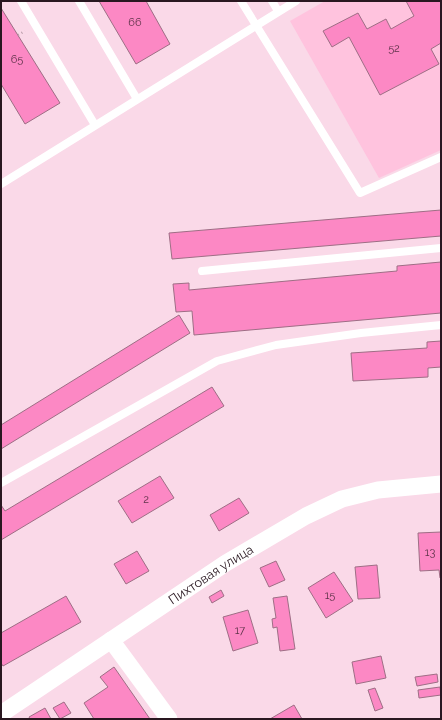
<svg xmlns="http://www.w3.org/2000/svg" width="442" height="720" font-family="Raleway,sans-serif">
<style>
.built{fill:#ffc3de}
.building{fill:#fc88c4;stroke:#9e6e85}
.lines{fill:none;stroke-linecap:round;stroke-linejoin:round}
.path{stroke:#b99daa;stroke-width:2.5;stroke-dasharray:1 3;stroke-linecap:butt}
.lane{stroke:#fff;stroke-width:8}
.street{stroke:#fff;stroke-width:17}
.labels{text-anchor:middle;stroke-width:3.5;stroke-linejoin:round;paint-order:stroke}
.number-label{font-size:11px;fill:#5e3349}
.street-label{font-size:13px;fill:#291720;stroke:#fad9e8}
</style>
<rect width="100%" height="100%" fill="#fad9e8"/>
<path class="built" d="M 325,1 L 441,1 L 441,150 L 379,178 L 290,21 Z"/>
<path class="building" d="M 99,1 L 146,1 L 170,44 L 136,64 Z
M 406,1 L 441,1 L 441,43 L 431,49 L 439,64 L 380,95 L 349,37 L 332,47 L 323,31 L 358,13 L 367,29 L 386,19 L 391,29 L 414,16 Z
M 1,8 L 60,103 L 25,124 L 1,84 Z
M 441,210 L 441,236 L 172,259 L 169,233 Z
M 441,262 L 441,313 L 194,335 L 192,311 L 176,312 L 173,284 L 189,283 L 189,290 L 397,271 L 397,266 Z
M 179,315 L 190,333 L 1,449 L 1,425 Z
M 441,341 L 441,367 L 428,368 L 428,377 L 353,381 L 351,353 L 427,348 L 427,342 Z
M 212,387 L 224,406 L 1,540 L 1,505 L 5,511 Z
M 160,476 L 174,498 L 132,523 L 118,501 Z
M 239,498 L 249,513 L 219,531 L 210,515 Z
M 441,532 L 441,578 L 440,578 L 439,570 L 420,571 L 418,533 Z
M 137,551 L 149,571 L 126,584 L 114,564 Z
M 276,561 L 285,580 L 269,587 L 260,568 Z
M 377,565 L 380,598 L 358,599 L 355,567 Z
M 334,572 L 353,601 L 326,618 L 308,588 Z
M 221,590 L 224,596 L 212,603 L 209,597 Z
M 66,596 L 81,622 L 3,666 L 1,663 L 1,633 Z
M 287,596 L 295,649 L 280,651 L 277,627 L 273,628 L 272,619 L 276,618 L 273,598 Z
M 248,610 L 258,643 L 233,651 L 223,617 Z
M 381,656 L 386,678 L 356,684 L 352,662 Z
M 114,667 L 150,719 L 94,719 L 84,703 L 108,687 L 100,677 Z
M 437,674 L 438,682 L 417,686 L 415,677 Z
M 440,687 L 441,695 L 419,698 L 418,690 Z
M 375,688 L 383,708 L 375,711 L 368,690 Z
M 64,702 L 71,713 L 60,719 L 53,708 Z
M 294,705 L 302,719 L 270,719 Z
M 45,708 L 51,719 L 30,719 L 29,717 Z"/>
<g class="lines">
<path class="path" d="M 18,35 L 25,31"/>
<path class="lane" d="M 21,1 L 95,125
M 79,1 L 137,99
M 241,1 L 360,193 L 441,157
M 272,1 L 278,11
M 1,184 L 296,1
M 202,271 L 441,248
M 1,483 L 217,361 L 276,345 L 361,333 L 441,325"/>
<g class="street">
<path d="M 111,640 L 169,719"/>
<path id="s1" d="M 1,714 L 226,563 L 306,516 L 342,499 L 378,490 L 441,484"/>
</g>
</g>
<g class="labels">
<g class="number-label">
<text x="135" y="26">66</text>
<text x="394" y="52">52</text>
<text x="17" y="63">65</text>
<text x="146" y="503">2</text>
<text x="430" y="556">13</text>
<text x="330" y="599">15</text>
<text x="240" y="634">17</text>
</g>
<g class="street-label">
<text dy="5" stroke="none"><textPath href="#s1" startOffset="252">Пихтовая улица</textPath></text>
</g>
</g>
<rect width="442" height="720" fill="none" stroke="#291720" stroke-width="4"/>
</svg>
